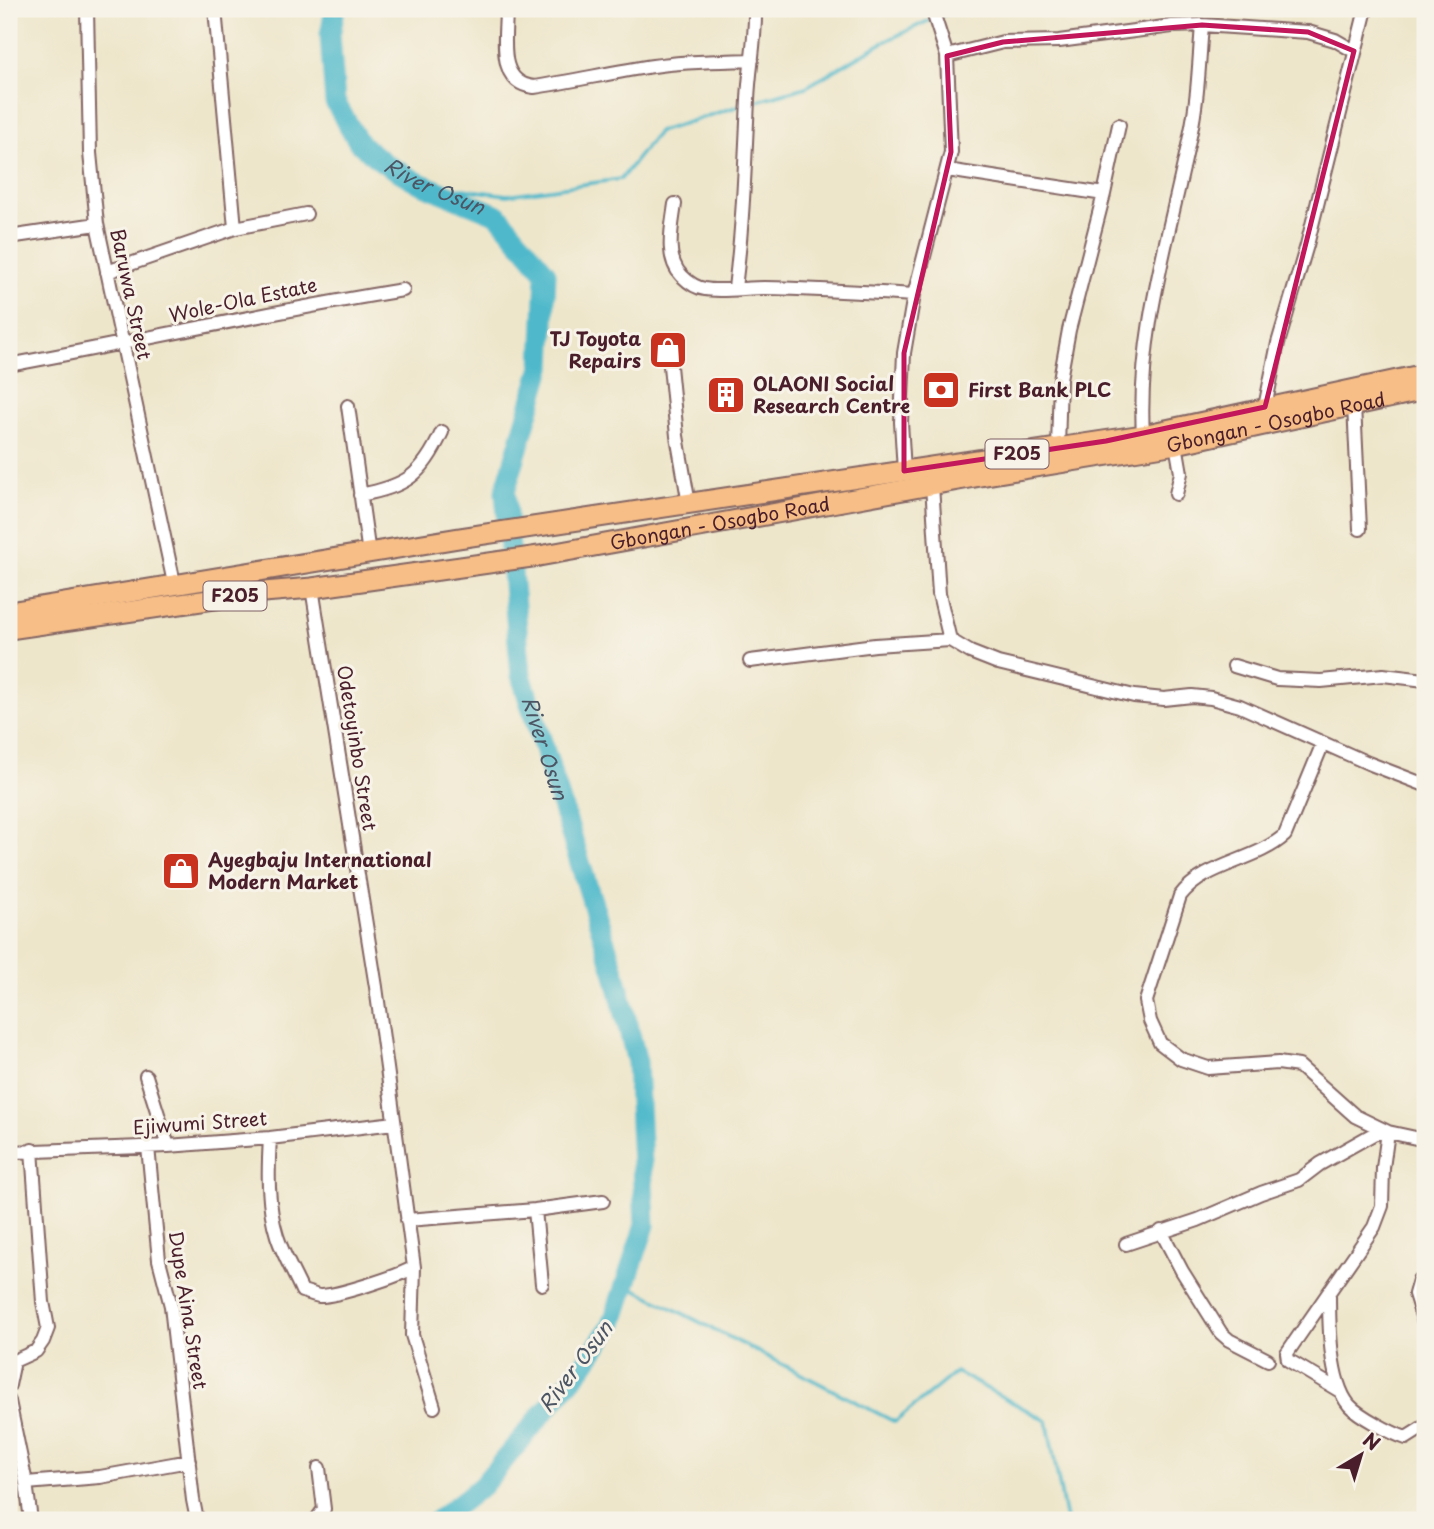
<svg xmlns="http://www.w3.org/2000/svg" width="1434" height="1529" font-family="'Playpen Sans',sans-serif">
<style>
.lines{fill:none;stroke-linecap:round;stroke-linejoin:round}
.stream{stroke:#4fb9cb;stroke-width:3.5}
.river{stroke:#4fb9cb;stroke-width:21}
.street-casing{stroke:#836563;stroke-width:16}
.primary-casing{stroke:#836563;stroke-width:23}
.street{stroke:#fff;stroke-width:12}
.primary{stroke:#f7be87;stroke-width:19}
.marked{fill:none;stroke:#c2185b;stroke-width:5;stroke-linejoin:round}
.labels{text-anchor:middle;stroke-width:6;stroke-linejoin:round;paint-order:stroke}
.shield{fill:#f7f3e8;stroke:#7e5f64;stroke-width:2}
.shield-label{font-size:18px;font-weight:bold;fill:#4a1f2b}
.street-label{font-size:19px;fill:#4a1f2b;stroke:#f7f3e8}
.poi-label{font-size:19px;font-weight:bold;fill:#4a1f2b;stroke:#f7f3e8;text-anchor:start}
.water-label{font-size:21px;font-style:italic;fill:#4c5563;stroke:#f7f3e8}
</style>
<rect width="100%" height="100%" fill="#f7f3e8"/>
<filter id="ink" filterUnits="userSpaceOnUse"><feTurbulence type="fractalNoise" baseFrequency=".0143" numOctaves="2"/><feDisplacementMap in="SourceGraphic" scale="14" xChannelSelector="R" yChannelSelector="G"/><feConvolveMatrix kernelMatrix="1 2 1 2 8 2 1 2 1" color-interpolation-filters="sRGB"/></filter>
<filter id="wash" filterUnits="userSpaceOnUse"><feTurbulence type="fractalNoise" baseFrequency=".00686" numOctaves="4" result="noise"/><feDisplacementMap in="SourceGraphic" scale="28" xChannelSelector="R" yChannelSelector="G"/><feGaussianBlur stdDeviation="1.57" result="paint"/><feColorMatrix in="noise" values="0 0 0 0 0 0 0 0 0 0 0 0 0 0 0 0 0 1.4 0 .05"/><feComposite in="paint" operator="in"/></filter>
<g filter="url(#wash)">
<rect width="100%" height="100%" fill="#eee6cb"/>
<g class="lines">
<path class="stream" d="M 939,16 L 960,9
M 752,102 L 806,87 L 882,43 L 932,19
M 419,183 L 507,195 L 621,179 L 658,132 L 745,104
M 625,1284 L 895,1422 L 956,1372 L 1047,1421 L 1066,1520"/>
<path class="river" id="s1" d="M 335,9 L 330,35 L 335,102 L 359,143 L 384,163 L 419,183 L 498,215 L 546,273 L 542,367 L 505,492 L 521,675 L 615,974 L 637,1062 L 645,1225 L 612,1325 L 583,1366 L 482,1486 L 438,1520"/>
</g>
</g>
<g filter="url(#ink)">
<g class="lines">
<defs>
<path id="street" d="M 87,9 L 90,153 L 97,224 L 174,583
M 215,9 L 235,228
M 506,9 C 506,38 496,83 534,87 C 574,81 613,72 653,66 C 686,61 719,61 752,60
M 947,56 L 1003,42 L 1059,41 L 1172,26 L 1202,25 L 1308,32 L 1335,40 L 1354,51
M 947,170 L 1104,194
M 675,204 C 672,227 664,258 682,276 C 688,282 696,288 705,289 C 719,292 747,288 764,288 C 814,289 864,292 914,295
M 9,237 L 97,224
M 107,272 L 235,228 L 306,214
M 735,288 C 743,225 745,163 748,100 C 749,69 756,40 755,9
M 669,356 L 677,436 L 689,504
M 9,365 C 140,341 271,311 403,290
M 1354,405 L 1360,529
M 348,406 L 369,554
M 1265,407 L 1278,343 L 1307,245 L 1366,9
M 1143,435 C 1137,334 1170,234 1190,136 C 1198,100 1199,63 1202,25
M 1058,448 L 1060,379 L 1069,330 L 1104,194 L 1119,125
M 904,471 L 901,422 L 904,353 L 914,295 L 951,152 L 947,56 L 932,9
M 932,485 L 939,594 L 950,640 L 970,652 L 998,663 L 1134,696 L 1164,699 L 1192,696 L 1211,698 L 1240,706 L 1368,763 L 1425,785
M 1176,494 L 1181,473 L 1176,444
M 360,495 C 406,486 422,476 442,432
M 312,588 L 376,987 L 414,1267 L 412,1335 L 434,1407
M 750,661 L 875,645 L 950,640
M 1234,666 L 1277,679 L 1321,681 L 1383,675 L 1425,680
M 1323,743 L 1285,835 C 1255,862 1205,863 1180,896 L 1146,1001 L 1150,1021 L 1160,1043 L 1181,1059 L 1208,1068 L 1278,1063 L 1299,1066 L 1355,1116 L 1388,1132 L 1383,1168 L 1382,1206 L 1374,1227 L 1287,1353 L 1288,1360 L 1340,1391
M 146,1076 L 168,1146
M 270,1138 C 268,1171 267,1204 277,1236 C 283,1255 294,1273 302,1291 C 307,1292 314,1295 319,1296 C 334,1297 400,1276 414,1267
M 148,1147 L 159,1260 L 171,1306 L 193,1500 L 197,1520
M 9,1152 L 168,1146 L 270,1138 L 394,1123
M 535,1210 L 542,1284
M 407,1220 L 535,1210 L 603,1201
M 1161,1231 L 1182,1271 L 1221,1333 L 1229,1340 L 1268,1360
M 1126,1244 L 1198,1220 L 1261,1193 L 1299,1180 L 1320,1164 L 1375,1133 L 1388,1132 L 1425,1140
M 1425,1279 L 1419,1280 L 1415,1294 L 1425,1326
M 1329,1292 C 1329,1322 1329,1381 1349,1405 C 1359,1416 1391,1433 1406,1438 L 1425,1426
M 9,1385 L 14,1361 L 36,1351 L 43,1341 L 48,1328 L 43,1302 L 32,1150
M 9,1401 L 26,1483 L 31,1520
M 26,1483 L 100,1477 L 189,1461
M 316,1520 L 324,1509 L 319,1468"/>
<g id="primary">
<path d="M 9,612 L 459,538 L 1143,435 L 1425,374"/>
<path id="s2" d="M 9,629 L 264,592 L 312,588 L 539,556 L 986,475 L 1176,444 L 1425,390"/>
</g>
</defs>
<use href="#street" class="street-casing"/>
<use href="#primary" class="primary-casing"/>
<use href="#street" class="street"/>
<use href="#primary" class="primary"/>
</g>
</g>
<path class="marked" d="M 1202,25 L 1308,32 L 1354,51 L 1265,407 L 1106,441 L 904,471 L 904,353 L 951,152 L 947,56 L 1003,42 Z"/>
<defs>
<symbol id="shop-square" viewBox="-11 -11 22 22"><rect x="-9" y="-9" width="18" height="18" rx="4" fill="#c8321e" stroke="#f7f3e8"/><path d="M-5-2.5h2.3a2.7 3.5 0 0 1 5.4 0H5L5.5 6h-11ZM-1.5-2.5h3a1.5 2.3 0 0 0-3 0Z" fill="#fff"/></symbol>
<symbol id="bank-square" viewBox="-11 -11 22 22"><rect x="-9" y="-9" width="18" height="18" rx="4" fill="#c8321e" stroke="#f7f3e8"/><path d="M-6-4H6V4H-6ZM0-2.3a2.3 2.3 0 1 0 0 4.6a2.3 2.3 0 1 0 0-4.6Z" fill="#fff"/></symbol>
<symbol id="building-square" viewBox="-11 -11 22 22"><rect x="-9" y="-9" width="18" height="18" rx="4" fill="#c8321e" stroke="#f7f3e8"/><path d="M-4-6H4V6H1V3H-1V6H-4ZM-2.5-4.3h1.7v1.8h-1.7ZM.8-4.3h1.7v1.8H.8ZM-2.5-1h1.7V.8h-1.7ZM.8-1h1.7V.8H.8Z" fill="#fff"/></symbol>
</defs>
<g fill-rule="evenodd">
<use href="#shop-square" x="646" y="328" width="44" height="44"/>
<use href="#bank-square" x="919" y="368" width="44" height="44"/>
<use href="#building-square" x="704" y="373" width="44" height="44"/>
<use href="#shop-square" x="159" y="849" width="44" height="44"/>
</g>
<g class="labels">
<g class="shield">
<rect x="985.5" y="439.5" width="63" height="29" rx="5"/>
<rect x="203.5" y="581.5" width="63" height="29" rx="5"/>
</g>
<g class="shield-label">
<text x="1017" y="460">F205</text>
<text x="235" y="602">F205</text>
</g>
<g class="street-label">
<text transform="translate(131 294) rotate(78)" y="7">Baruwa Street</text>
<text transform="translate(243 300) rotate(-12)" y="7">Wole-Ola Estate</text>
<text dy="7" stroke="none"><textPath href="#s2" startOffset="1284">Gbongan - Osogbo Road</textPath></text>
<text dy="7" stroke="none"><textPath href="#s2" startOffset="719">Gbongan - Osogbo Road</textPath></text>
<text transform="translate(357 748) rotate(81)" y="7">Odetoyinbo Street</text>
<text transform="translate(200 1123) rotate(-4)" y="7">Ejiwumi Street</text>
<text transform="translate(188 1310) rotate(81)" y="7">Dupe Aina Street</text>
</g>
<g class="poi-label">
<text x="641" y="346" text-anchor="end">TJ Toyota<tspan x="641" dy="22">Repairs</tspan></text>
<text x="753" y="391">OLAONI Social<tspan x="753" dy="22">Research Centre</tspan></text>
<text x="968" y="397">First Bank PLC</text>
<text x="208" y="867">Ayegbaju International<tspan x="208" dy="22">Modern Market</tspan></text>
</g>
<g class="water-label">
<text dy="7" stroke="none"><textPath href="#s1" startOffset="229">River Osun</textPath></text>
<text dy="7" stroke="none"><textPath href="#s1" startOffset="859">River Osun</textPath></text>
<text transform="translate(576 1367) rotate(-53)" y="7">River Osun</text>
</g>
</g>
<rect width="1434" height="1529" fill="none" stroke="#f7f3e8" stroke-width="35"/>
<g transform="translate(1361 1455) rotate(38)" stroke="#f7f3e8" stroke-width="5" paint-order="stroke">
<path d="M0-5L12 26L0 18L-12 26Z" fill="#4a1f2b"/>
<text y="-10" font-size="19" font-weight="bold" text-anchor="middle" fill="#4a1f2b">N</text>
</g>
</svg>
